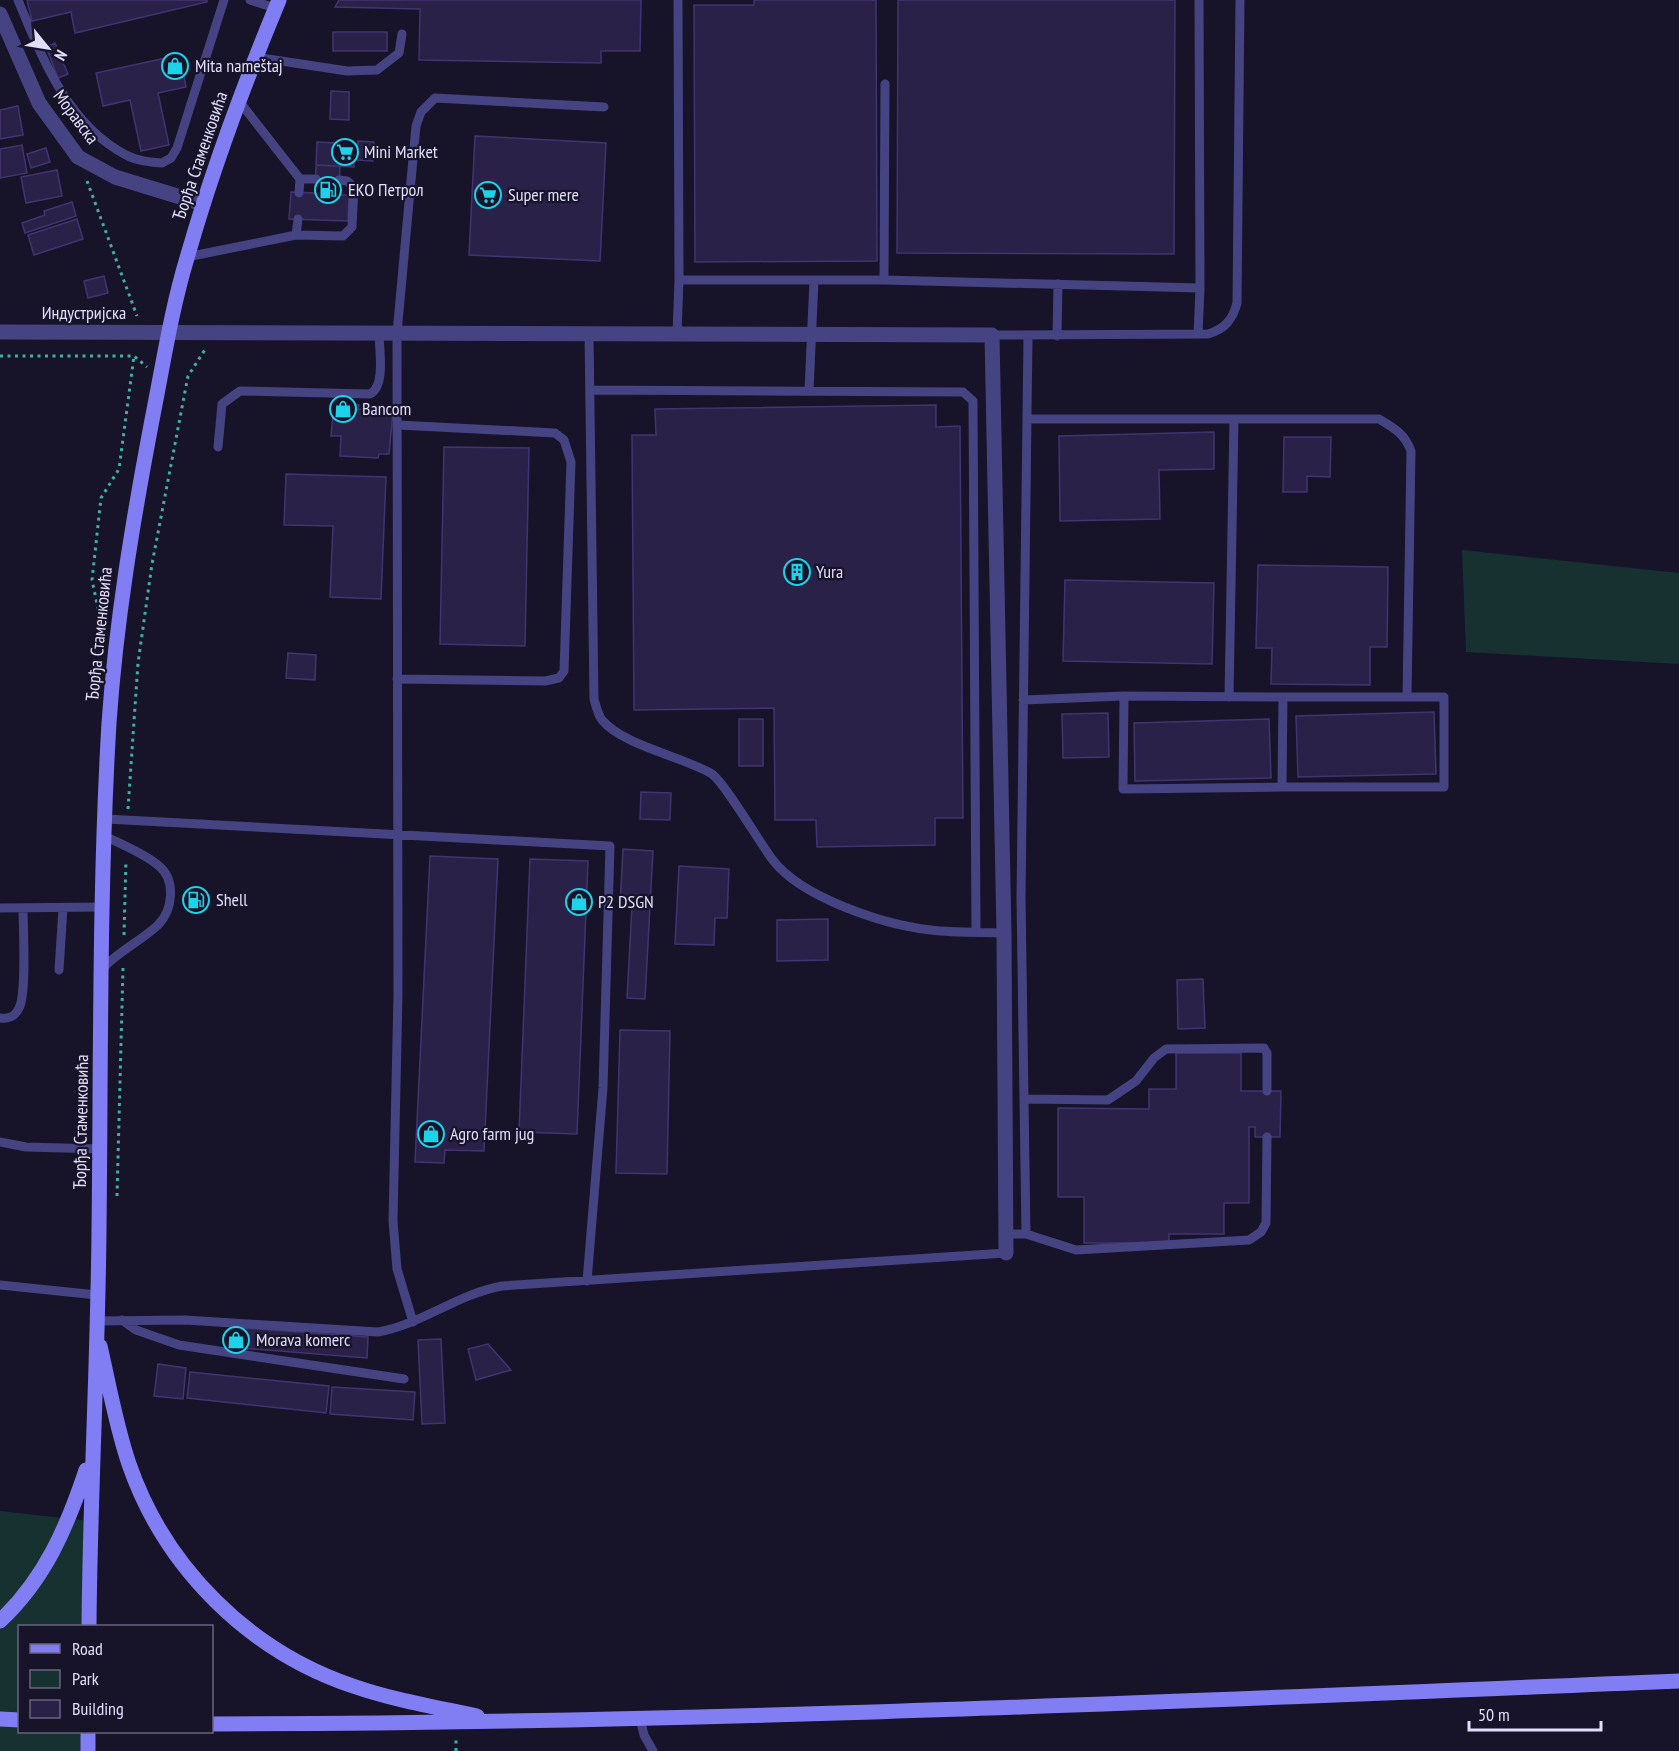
<svg xmlns="http://www.w3.org/2000/svg" width="1679" height="1751" font-family="'PT Sans Narrow',sans-serif">
<style>
.green{fill:#163130}
.building{fill:#292147;stroke:#413571;stroke-width:1.5}
.lines{fill:none;stroke-linecap:round;stroke-linejoin:round}
.path{stroke:#3db0a9;stroke-width:3;stroke-dasharray:3 4.5;stroke-linecap:butt}
.lane{stroke:#454382;stroke-width:9}
.street{stroke:#454382;stroke-width:15}
.secondary{stroke:#817df2;stroke-width:15}
.labels{text-anchor:middle;stroke-width:4.5;stroke-linejoin:round;paint-order:stroke}
.poi-label{font-size:18px;fill:#e1ddfc;stroke:#171328;text-anchor:start}
.street-label{font-size:18px;fill:#e1ddfc;stroke:#171328}
</style>
<rect width="100%" height="100%" fill="#171328"/>
<path class="green" d="M 1462,550 L 1679,573 L 1679,664 L 1466,652 Z
M 0,1511 L 90,1521 L 89,1626 L 20,1626 L 19,1717 L 0,1716 Z
M 0,1723 L 19,1725 L 20,1732 L 84,1732 L 87,1751 L 0,1751 Z"/>
<path class="building" d="M 27,0 L 207,0 L 207,2 L 75,33 L 71,12 L 32,21 Z
M 339,0 L 641,0 L 640,51 L 601,51 L 601,63 L 419,60 L 420,9 L 335,7 Z
M 754,0 L 876,0 L 877,261 L 695,262 L 694,5 L 754,5 Z
M 898,0 L 1175,0 L 1174,254 L 897,253 Z
M 333,32 L 387,32 L 387,51 L 333,51 Z
M 55,43 L 68,74 L 58,78 L 46,47 Z
M 180,55 L 186,87 L 158,93 L 169,145 L 141,151 L 130,100 L 103,106 L 96,73 Z
M 331,91 L 349,92 L 349,120 L 330,119 Z
M 18,106 L 23,135 L 0,139 L 0,110 Z
M 475,136 L 606,143 L 600,261 L 469,255 Z
M 358,141 L 374,142 L 373,161 L 357,160 Z
M 317,142 L 355,144 L 354,167 L 316,165 Z
M 22,145 L 27,173 L 0,178 L 0,149 Z
M 46,148 L 50,162 L 31,168 L 27,154 Z
M 316,165 L 340,166 L 339,195 L 349,195 L 348,221 L 289,219 L 291,192 L 315,193 Z
M 57,170 L 62,196 L 26,203 L 21,177 Z
M 72,202 L 76,216 L 25,233 L 22,223 L 45,215 L 44,211 Z
M 77,219 L 83,239 L 34,255 L 28,235 Z
M 104,276 L 108,293 L 88,298 L 84,281 Z
M 340,404 L 359,405 L 358,409 L 393,412 L 389,454 L 379,454 L 378,458 L 340,456 L 341,436 L 331,436 L 333,415 L 339,416 Z
M 936,405 L 936,427 L 960,426 L 963,818 L 935,818 L 935,845 L 817,847 L 816,820 L 775,820 L 774,708 L 634,710 L 632,435 L 656,435 L 655,409 Z
M 1214,432 L 1214,469 L 1159,470 L 1160,519 L 1060,521 L 1059,436 Z
M 1284,437 L 1331,437 L 1330,477 L 1307,476 L 1307,492 L 1283,492 Z
M 444,447 L 529,448 L 525,646 L 440,644 Z
M 286,474 L 386,477 L 381,599 L 330,597 L 333,526 L 284,525 Z
M 1258,565 L 1388,567 L 1387,647 L 1370,647 L 1370,685 L 1271,684 L 1272,648 L 1256,648 Z
M 1065,580 L 1214,583 L 1212,664 L 1063,661 Z
M 288,653 L 316,655 L 315,680 L 286,678 Z
M 1434,712 L 1436,774 L 1298,777 L 1296,716 Z
M 1108,713 L 1109,757 L 1063,758 L 1062,714 Z
M 739,719 L 763,719 L 763,766 L 739,766 Z
M 1269,719 L 1271,778 L 1135,781 L 1134,723 Z
M 641,792 L 671,793 L 670,820 L 640,819 Z
M 623,849 L 653,851 L 645,999 L 627,998 L 632,906 L 620,906 Z
M 430,856 L 498,859 L 484,1151 L 445,1150 L 444,1163 L 415,1162 Z
M 530,859 L 588,861 L 577,1134 L 519,1132 Z
M 679,866 L 729,869 L 727,918 L 715,918 L 714,945 L 675,944 Z
M 828,919 L 828,960 L 777,961 L 777,920 Z
M 1203,979 L 1205,1028 L 1178,1029 L 1177,980 Z
M 620,1030 L 670,1031 L 667,1174 L 616,1173 Z
M 1176,1053 L 1241,1053 L 1241,1091 L 1281,1091 L 1280,1137 L 1255,1137 L 1255,1127 L 1249,1127 L 1249,1203 L 1224,1203 L 1224,1234 L 1169,1234 L 1169,1243 L 1084,1243 L 1084,1197 L 1058,1197 L 1058,1108 L 1149,1109 L 1149,1089 L 1176,1089 Z
M 230,1327 L 368,1337 L 367,1358 L 229,1347 Z
M 441,1339 L 445,1423 L 422,1424 L 418,1340 Z
M 488,1344 L 511,1370 L 476,1380 L 468,1349 Z
M 158,1364 L 186,1368 L 183,1399 L 154,1396 Z
M 190,1372 L 329,1386 L 326,1413 L 187,1398 Z
M 332,1387 L 415,1392 L 413,1420 L 330,1414 Z"/>
<g class="lines">
<path class="path" d="M 87,181 L 137,316
M 0,356 L 134,356 L 147,367
M 100,632 L 100,618 L 92,580 L 101,498 L 119,469 L 134,356
M 128,809 L 138,663 L 152,564 L 188,376 L 206,348
M 124,935 L 126,860
M 117,1196 L 123,968
M 456,1751 L 456,1738"/>
<path class="lane" d="M 18,0 C 42,58 68,125 126,155 C 137,161 150,162 162,163 L 171,158 L 177,148 L 224,0
M 250,0 L 275,8
M 678,0 L 679,280
M 255,57 L 347,71 L 377,70 L 399,53 L 402,34
M 239,101 L 300,179 L 316,179
M 299,193 L 300,179
M 296,235 L 298,219
M 187,257 L 296,235 L 343,236 L 352,227 L 354,187 L 347,181 L 339,180
M 884,280 L 1200,288 L 1199,0
M 589,334 L 594,699 C 596,706 598,715 602,720 C 624,746 682,756 712,774 C 724,782 760,843 772,859 C 801,898 885,925 931,930 C 955,933 980,932 1004,933
M 677,334 L 679,280 L 884,280 L 885,84
M 1198,334 L 1200,288
M 992,335 L 1208,334 C 1225,329 1233,319 1237,303 L 1240,0
M 1057,336 L 1058,284
M 590,390 L 963,392 L 973,401 L 976,932
M 809,391 L 814,280
M 1027,419 L 1379,419 C 1394,428 1405,434 1411,451 L 1407,697
M 218,447 L 222,404 L 240,391 L 370,394 C 386,386 379,349 379,333
M 397,679 L 545,681 L 559,678 L 564,671 L 571,462 L 564,440 L 555,433 L 398,425
M 1229,697 L 1234,419
M 1023,700 L 1124,696 L 1123,789 L 1282,787 L 1283,697 L 1124,696
M 1282,787 L 1444,787 L 1444,697 L 1283,697
M 106,819 L 610,846 L 603,1088 L 587,1281
M 0,908 L 103,907
M 103,968 C 120,950 141,941 158,925 C 173,910 176,880 159,866 C 144,853 122,845 105,836
M 59,970 L 63,908
M 0,1018 C 9,1019 15,1017 19,1008 C 27,994 23,928 23,908
M 1024,1099 L 1108,1100 L 1136,1081 L 1154,1058 L 1166,1049 L 1264,1048 L 1267,1053 L 1267,1091
M 0,1142 L 26,1147 L 100,1149
M 1006,1234 L 1026,1234 L 1021,897 L 1028,336
M 1026,1234 L 1076,1250 L 1249,1240 L 1261,1232 L 1266,1223 L 1267,1137
M 0,1285 L 97,1295
M 122,1320 L 136,1330 L 179,1345 L 404,1379
M 96,1321 L 185,1320 L 378,1332 C 422,1324 458,1294 502,1286 L 1006,1253
M 413,1322 L 397,1269 L 393,1221 L 398,994 L 397,333 L 416,126 L 421,112 L 435,98 L 604,107
M 640,1718 L 644,1735 L 653,1751"/>
<path class="street" d="M 0,14 L 39,103 L 78,157 L 115,177 L 203,204
M 0,332 L 992,335 L 1004,933 L 1006,1253"/>
<path class="secondary" d="M 100,1346 C 109,1385 116,1426 129,1464 C 165,1568 249,1651 353,1686 C 393,1700 435,1707 477,1716
M 0,1621 C 45,1579 67,1527 86,1470
M 89,1626 C 90,1494 98,1361 99,1229 C 101,1060 99,891 109,723 C 116,621 133,520 152,420 C 163,365 171,311 187,258 C 212,170 244,84 279,0
M 0,1719 L 20,1720
M 212,1724 C 701,1723 1190,1701 1679,1681
M 88,1732 L 88,1751"/>
</g>
<defs>
<symbol id="shop-ring" viewBox="-11 -11 22 22"><circle r="9.5" fill="#171328" stroke="#1cd3e9" stroke-width="1.5"/><path d="M-5-2.5h2.3a2.7 3.5 0 0 1 5.4 0H5L5.5 6h-11ZM-1.5-2.5h3a1.5 2.3 0 0 0-3 0Z" fill="#1cd3e9"/></symbol>
<symbol id="supermarket-ring" viewBox="-11 -11 22 22"><circle r="9.5" fill="#171328" stroke="#1cd3e9" stroke-width="1.5"/><path d="M-6-5.5h2.5l.6 2H6L4.5 2H-2.5L-4.4-4H-6ZM-1.5 3.2a1.3 1.3 0 1 0 .1 0ZM3 3.2a1.3 1.3 0 1 0 .1 0Z" fill="#1cd3e9"/></symbol>
<symbol id="fuel-ring" viewBox="-11 -11 22 22"><circle r="9.5" fill="#171328" stroke="#1cd3e9" stroke-width="1.5"/><path d="M-5.5-6h7V0h2V4h1.3V-2.5L3-4.5l.8-.8L6-3V5H2.5V1h-1V6h-7ZM-4.2-4.7v3.2H.2V-4.7Z" fill="#1cd3e9"/></symbol>
<symbol id="building-ring" viewBox="-11 -11 22 22"><circle r="9.5" fill="#171328" stroke="#1cd3e9" stroke-width="1.5"/><path d="M-4-6H4V6H1V3H-1V6H-4ZM-2.5-4.3h1.7v1.8h-1.7ZM.8-4.3h1.7v1.8H.8ZM-2.5-1h1.7V.8h-1.7ZM.8-1h1.7V.8H.8Z" fill="#1cd3e9"/></symbol>
</defs>
<g fill-rule="evenodd">
<use href="#shop-ring" x="160" y="51" width="30" height="30"/>
<use href="#supermarket-ring" x="330" y="137" width="30" height="30"/>
<use href="#fuel-ring" x="313" y="175" width="30" height="30"/>
<use href="#supermarket-ring" x="473" y="180" width="30" height="30"/>
<use href="#shop-ring" x="328" y="394" width="30" height="30"/>
<use href="#building-ring" x="782" y="557" width="30" height="30"/>
<use href="#fuel-ring" x="181" y="885" width="30" height="30"/>
<use href="#shop-ring" x="564" y="887" width="30" height="30"/>
<use href="#shop-ring" x="416" y="1119" width="30" height="30"/>
<use href="#shop-ring" x="221" y="1325" width="30" height="30"/>
</g>
<g class="labels">
<g class="poi-label">
<text x="195" y="72">Mita nameštaj</text>
<text x="364" y="158">Mini Market</text>
<text x="348" y="196">ЕКО Петрол</text>
<text x="508" y="201">Super mere</text>
<text x="362" y="415">Bancom</text>
<text x="816" y="578">Yura</text>
<text x="216" y="906">Shell</text>
<text x="598" y="908">P2 DSGN</text>
<text x="450" y="1140">Agro farm jug</text>
<text x="256" y="1346">Morava komerc</text>
</g>
<g class="street-label">
<text transform="translate(76 117) rotate(53)" y="6">Моравска</text>
<text transform="translate(200 156) rotate(-71)" y="6">Ђорђа Стаменковића</text>
<text x="84" y="319">Индустријска</text>
<text transform="translate(99 634) rotate(-84)" y="6">Ђорђа Стаменковића</text>
<text transform="translate(81 1122) rotate(-89)" y="6">Ђорђа Стаменковића</text>
</g>
</g>
<rect x="18" y="1625" width="195" height="108" fill="#171328" stroke="#68647d" stroke-width="1.5"/>
<rect x="30" y="1644" width="30" height="9" fill="#817df2" stroke="#68647d" stroke-width="1.5"/>
<text x="72" y="1655" font-size="18" fill="#e1ddfc">Road</text>
<rect x="30" y="1670" width="30" height="18" fill="#163130" stroke="#68647d" stroke-width="1.5"/>
<text x="72" y="1685" font-size="18" fill="#e1ddfc">Park</text>
<rect x="30" y="1700" width="30" height="18" fill="#292147" stroke="#68647d" stroke-width="1.5"/>
<text x="72" y="1715" font-size="18" fill="#e1ddfc">Building</text>
<g transform="translate(48 48) rotate(120)" stroke="#171328" stroke-width="4.5" paint-order="stroke">
<path d="M0-4.5L10 22L0 15L-10 22Z" fill="#e1ddfc"/>
<text y="-9" font-size="16" font-weight="bold" text-anchor="middle" fill="#e1ddfc">N</text>
</g>
<path d="M1469 1721v9h132v-9" fill="none" stroke="#e1ddfc" stroke-width="3"/>
<text x="1478" y="1721" font-size="18" fill="#e1ddfc" stroke="#171328" stroke-width="4.5" paint-order="stroke">50 m</text>
</svg>
